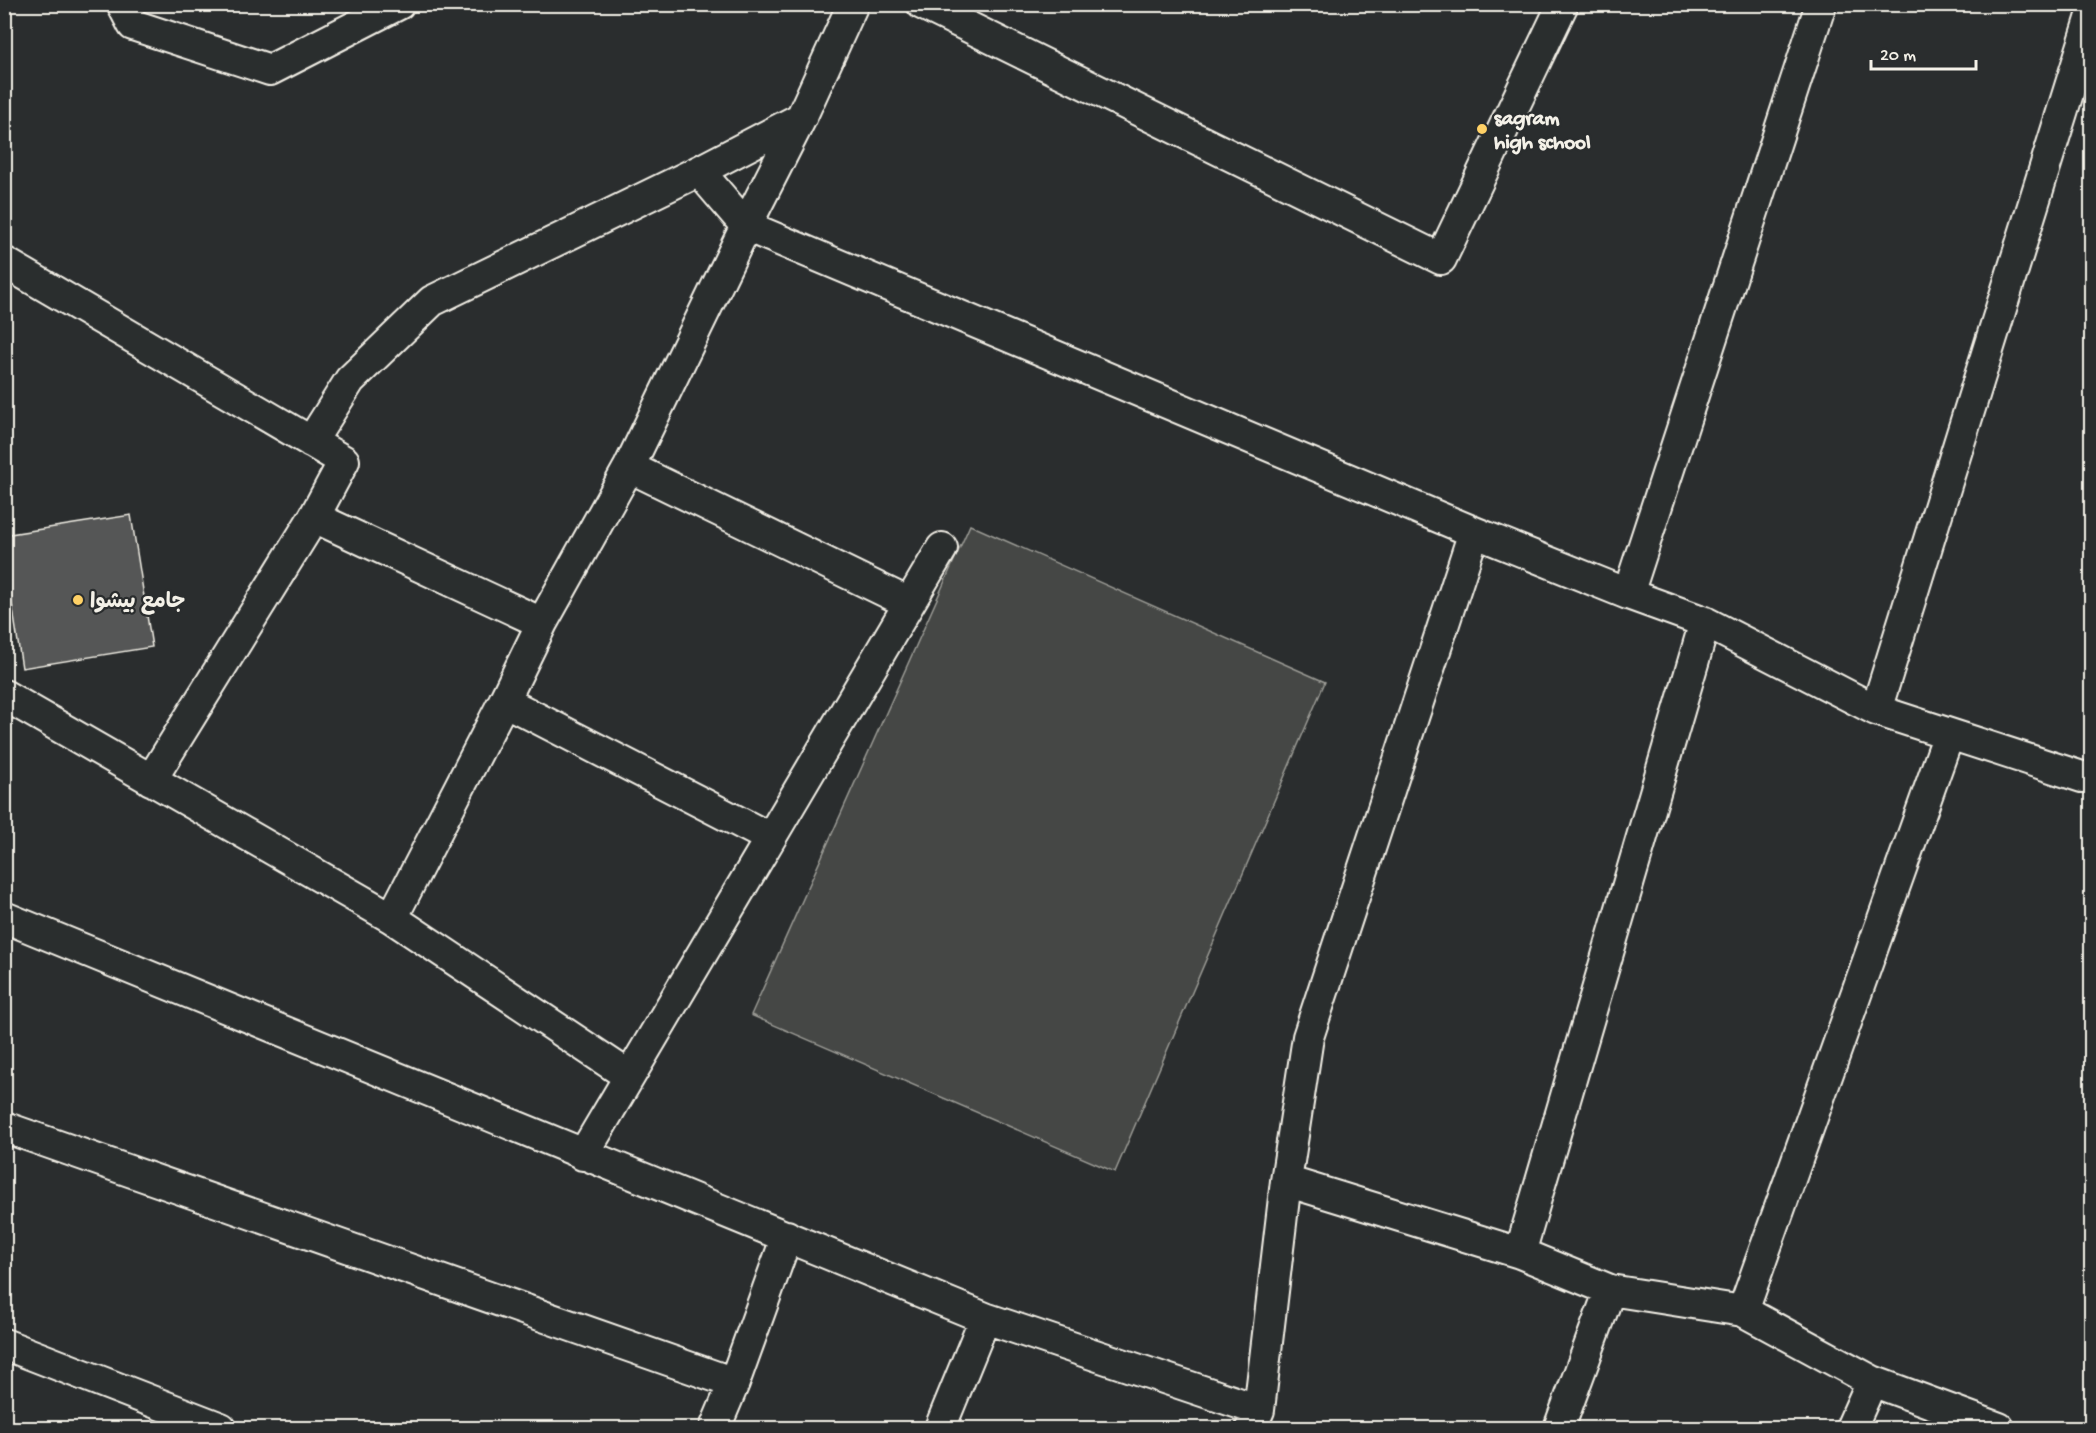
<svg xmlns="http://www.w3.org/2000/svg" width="2096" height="1433" font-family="'Gochi Hand','Playpen Sans Arabic',sans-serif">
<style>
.green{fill:#444645;stroke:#9c9c96;stroke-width:1.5}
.building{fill:#555756;stroke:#f4f1e8;stroke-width:1.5}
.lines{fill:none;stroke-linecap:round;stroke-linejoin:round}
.minor-casing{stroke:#f4f1e8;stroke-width:34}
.minor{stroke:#2a2d2e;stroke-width:30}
.poi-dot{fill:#ffd166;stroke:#2a2d2e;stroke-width:2}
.labels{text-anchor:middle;stroke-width:4.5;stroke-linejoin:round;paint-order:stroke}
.poi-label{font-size:21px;font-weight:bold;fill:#f4f1e8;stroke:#2a2d2e;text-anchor:start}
</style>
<rect width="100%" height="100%" fill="#2a2d2e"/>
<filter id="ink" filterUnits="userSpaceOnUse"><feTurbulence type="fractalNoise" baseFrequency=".0167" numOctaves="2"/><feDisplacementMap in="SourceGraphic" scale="12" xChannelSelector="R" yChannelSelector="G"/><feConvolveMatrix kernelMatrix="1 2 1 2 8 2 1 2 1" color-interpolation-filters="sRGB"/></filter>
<g filter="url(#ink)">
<path class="green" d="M 970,525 L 1325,682 L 1115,1172 L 751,1015 Z"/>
<path class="building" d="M 131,515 L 152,647 L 22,668 L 4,552 L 4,535 Z"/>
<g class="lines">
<defs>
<path id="minor" d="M 122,4 L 133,25 L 270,70 L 399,4
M 922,4 L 1441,259 L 1563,4
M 699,171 L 746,226 L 1474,532 L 1628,594 L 1705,622 L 1876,710 L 2082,777
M 4,262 L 344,461 L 314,517 L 151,780
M 311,442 L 350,380 L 432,301 L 699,171 L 801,118
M 629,467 L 909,603
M 314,517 L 542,623
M 1628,594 L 1821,4
M 4,695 L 392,918 L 629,1076
M 504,701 L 770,838
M 1876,710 L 2092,16
M 4,917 L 985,1318 L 1259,1410
M 392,918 L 504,701 L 542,623 L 629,467 L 746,226 L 801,118 L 853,4
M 4,1127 L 734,1383
M 583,1155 L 942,548
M 1286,1181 L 1520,1253 L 1610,1290 L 1743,1311 L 1872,1381 L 1999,1428
M 1520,1253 L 1705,622
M 1743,1311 L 1949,734
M 4,1344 L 221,1428
M 715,1428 L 734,1383 L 787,1236
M 940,1428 L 985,1318
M 1251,1428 L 1259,1410 L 1286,1181 L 1308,1037 L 1474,532
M 1559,1428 L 1610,1290
M 1851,1428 L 1872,1381"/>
</defs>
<use href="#minor" class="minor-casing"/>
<use href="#minor" class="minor"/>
</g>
</g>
<g class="poi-dot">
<circle cx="1482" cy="129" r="6"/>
<circle cx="78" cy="600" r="6"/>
</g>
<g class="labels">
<g class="poi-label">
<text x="1494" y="124">sagram<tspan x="1494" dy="24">high school</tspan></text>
<text x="90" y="607">جامع بيشوا</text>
</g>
</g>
<rect width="2096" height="1433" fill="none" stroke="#2a2d2e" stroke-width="24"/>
<rect x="12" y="12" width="2072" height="1409" fill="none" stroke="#f4f1e8" stroke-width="2" filter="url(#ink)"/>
<path d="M1871 60v9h105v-9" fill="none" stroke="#f4f1e8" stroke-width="3"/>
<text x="1880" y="60" font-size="18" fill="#f4f1e8" stroke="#2a2d2e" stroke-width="4.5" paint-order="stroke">20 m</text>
</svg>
